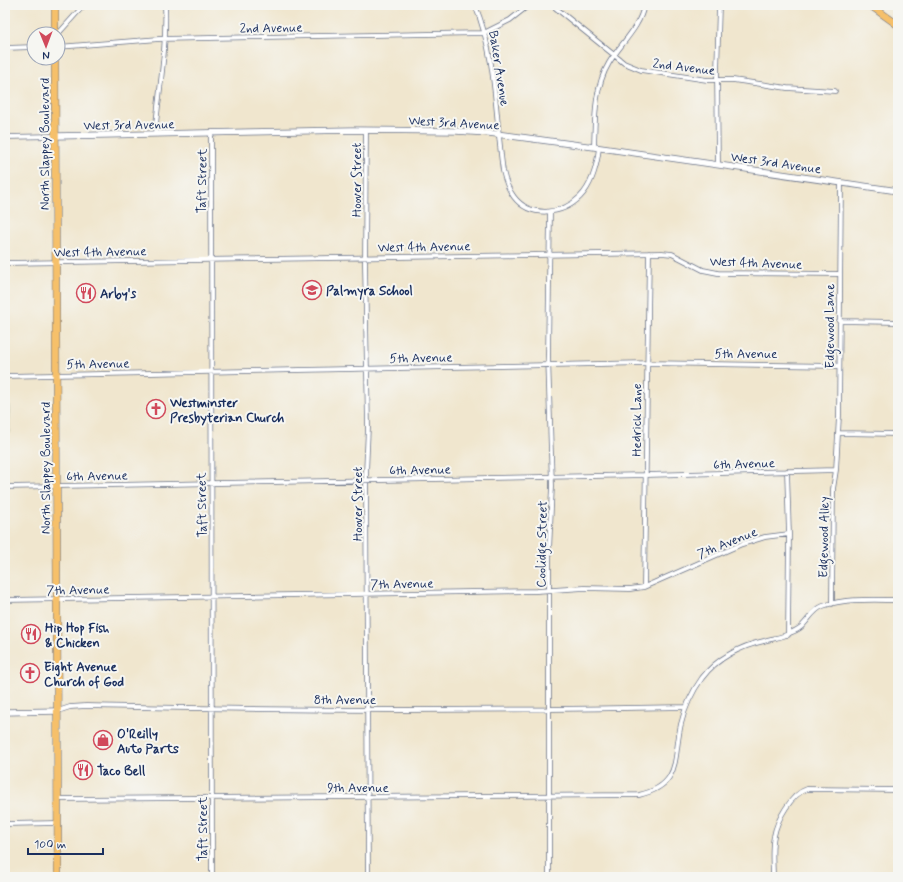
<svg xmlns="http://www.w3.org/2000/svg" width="903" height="882" font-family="Mynerve,sans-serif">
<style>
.green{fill:#aacf79;stroke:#627f6c}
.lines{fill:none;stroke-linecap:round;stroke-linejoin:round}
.minor-casing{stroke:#666f85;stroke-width:5.5}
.tertiary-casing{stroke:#666f85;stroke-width:7}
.primary-casing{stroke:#666f85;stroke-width:8}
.minor{stroke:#fff;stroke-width:4}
.tertiary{stroke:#fff;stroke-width:5.5}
.primary{stroke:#f6c06b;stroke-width:7}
.labels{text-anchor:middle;stroke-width:4;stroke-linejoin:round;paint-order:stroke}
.street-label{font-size:13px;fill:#1b2f5e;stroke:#f6f6f2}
.poi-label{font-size:13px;font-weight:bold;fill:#1b2f5e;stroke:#f6f6f2;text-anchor:start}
</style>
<rect width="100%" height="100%" fill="#f6f6f2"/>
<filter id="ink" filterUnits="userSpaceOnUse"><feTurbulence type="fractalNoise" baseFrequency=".025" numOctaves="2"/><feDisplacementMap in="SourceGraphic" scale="8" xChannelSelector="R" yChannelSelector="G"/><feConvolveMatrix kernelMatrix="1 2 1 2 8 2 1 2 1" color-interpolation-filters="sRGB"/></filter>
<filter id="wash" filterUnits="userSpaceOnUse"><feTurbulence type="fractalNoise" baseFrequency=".012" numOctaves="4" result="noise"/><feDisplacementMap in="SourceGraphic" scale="16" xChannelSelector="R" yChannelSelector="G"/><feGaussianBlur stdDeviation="0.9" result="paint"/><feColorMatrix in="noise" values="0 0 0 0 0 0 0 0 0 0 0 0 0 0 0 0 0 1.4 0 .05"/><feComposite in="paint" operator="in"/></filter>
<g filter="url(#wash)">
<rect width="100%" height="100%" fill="#f0e6ce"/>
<path class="green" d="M 5,376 L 8,376 L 9,432 L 5,432 Z"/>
</g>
<g filter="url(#ink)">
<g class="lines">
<defs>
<path id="minor" d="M 475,5 C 497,59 495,115 503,171 C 505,180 508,189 514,197 C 530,218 562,215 580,197 C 592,185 597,165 599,148
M 552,5 L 624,63 L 641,70 L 707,80 L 733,80 L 787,88 L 835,91
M 58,34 L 84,5
M 58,47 L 159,39 L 484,33 L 510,20 L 529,5
M 5,48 L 34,47
M 366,130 L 365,264 L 368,427 L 366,473 L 368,877
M 211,133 L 212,877
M 155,134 C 159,91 167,48 165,5
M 5,137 L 56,136
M 594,147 C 595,119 594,88 609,63 C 620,44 640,28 644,5
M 718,164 L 717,72 L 719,5
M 5,263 L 662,253 L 672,254 L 703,270 L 718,273 L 839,274
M 839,321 L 898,322
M 5,376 L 647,363 L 838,366
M 838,433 L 898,434
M 787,471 L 789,534 L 788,635
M 5,487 L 646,475 L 836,470
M 644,587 L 649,253
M 5,600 L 537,591 L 584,588 L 630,589 L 644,587 L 742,544 L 765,537 L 789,534
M 832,604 L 833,489 L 836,470 L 839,416 L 841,183
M 58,711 L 70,707 L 86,706 C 286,711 486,711 686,707
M 58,799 L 639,795 C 682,785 673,759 681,724 C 685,707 692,692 702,678 C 717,658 741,646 764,641 C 773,638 782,638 790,633 C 795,631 800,629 803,625 C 809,619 814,609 823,606 C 847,598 873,600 898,600
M 5,824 L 58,823
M 549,877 L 549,551 L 552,486 L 548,355 L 550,212
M 773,877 C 773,864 771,849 774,836 C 777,820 791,794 807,789 L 898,790"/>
<path id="tertiary" d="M 56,136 L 352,130 L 456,131 L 489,133 L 594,147 L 898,191
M 5,712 L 58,711"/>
<path id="primary" d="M 55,5 L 55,34
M 870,5 L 898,25
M 55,58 L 58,877"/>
</defs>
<use href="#minor" class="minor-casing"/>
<use href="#tertiary" class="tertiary-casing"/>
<use href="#primary" class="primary-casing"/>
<use href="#minor" class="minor"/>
<use href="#tertiary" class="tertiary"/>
<use href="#primary" class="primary"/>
</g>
</g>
<defs>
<symbol id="school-ring" viewBox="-11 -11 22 22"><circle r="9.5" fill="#f6f6f2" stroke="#d1495b" stroke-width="1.5"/><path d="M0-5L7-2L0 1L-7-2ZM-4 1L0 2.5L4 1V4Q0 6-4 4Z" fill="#d1495b"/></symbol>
<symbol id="restaurant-ring" viewBox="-11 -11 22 22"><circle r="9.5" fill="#f6f6f2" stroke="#d1495b" stroke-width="1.5"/><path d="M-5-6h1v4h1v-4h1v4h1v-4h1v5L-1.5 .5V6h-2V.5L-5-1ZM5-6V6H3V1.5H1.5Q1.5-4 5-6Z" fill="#d1495b"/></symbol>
<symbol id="church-ring" viewBox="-11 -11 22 22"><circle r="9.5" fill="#f6f6f2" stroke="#d1495b" stroke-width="1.5"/><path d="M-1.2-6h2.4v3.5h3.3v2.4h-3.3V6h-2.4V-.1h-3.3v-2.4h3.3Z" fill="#d1495b"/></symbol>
<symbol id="shop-ring" viewBox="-11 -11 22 22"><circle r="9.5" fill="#f6f6f2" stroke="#d1495b" stroke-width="1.5"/><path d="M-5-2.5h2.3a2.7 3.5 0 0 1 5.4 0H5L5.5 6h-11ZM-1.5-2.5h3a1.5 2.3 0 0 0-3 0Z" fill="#d1495b"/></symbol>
</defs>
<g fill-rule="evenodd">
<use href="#school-ring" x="301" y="279" width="22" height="22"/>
<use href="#restaurant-ring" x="75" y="282" width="22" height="22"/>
<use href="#church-ring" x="145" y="398" width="22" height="22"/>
<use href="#restaurant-ring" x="20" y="623" width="22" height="22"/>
<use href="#church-ring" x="19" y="662" width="22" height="22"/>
<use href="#shop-ring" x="92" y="729" width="22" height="22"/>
<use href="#restaurant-ring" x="72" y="759" width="22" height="22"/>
</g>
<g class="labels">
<g class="street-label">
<text transform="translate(271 27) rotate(-1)" y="5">2nd Avenue</text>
<text transform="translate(684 66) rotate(7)" y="5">2nd Avenue</text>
<text transform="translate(500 68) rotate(81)" y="5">Baker Avenue</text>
<text transform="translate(454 122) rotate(3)" y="5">West 3rd Avenue</text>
<text transform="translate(129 124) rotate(-1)" y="5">West 3rd Avenue</text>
<text transform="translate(44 144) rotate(-90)" y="5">North Slappey Boulevard</text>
<text transform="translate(776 162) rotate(8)" y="5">West 3rd Avenue</text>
<text transform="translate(356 180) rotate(-90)" y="5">Hoover Street</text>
<text transform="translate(201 181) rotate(-89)" y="5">Taft Street</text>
<text transform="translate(424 246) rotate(-1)" y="5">West 4th Avenue</text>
<text transform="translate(100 251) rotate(-1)" y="5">West 4th Avenue</text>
<text transform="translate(756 262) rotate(2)" y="5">West 4th Avenue</text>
<text transform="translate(829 326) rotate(-90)" y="5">Edgewood Lane</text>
<text x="746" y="358">5th Avenue</text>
<text transform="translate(421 357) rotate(-1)" y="5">5th Avenue</text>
<text transform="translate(98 363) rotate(-1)" y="5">5th Avenue</text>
<text transform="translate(636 420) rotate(-90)" y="5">Hedrick Lane</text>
<text transform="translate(744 463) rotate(-2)" y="5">6th Avenue</text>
<text transform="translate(45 468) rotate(-90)" y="5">North Slappey Boulevard</text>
<text transform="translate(420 469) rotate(-1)" y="5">6th Avenue</text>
<text transform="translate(97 475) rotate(-1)" y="5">6th Avenue</text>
<text transform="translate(357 504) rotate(-90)" y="5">Hoover Street</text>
<text transform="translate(201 505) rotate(-91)" y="5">Taft Street</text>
<text transform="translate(823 537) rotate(-89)" y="5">Edgewood Alley</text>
<text transform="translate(727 542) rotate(-22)" y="5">7th Avenue</text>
<text transform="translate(541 544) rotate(-89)" y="5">Coolidge Street</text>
<text transform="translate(402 583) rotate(-1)" y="5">7th Avenue</text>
<text transform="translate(78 589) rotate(-1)" y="5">7th Avenue</text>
<text x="345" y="704">8th Avenue</text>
<text x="358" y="792">9th Avenue</text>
<text transform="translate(202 829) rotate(-90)" y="5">Taft Street</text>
</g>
<g class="poi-label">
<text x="326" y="295">Palmyra School</text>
<text x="100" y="298">Arby's</text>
<text x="170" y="407">Westminster<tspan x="170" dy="15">Presbyterian Church</tspan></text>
<text x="45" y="632">Hip Hop Fish<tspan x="45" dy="15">&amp; Chicken</tspan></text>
<text x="44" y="671">Eight Avenue<tspan x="44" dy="15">Church of God</tspan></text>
<text x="117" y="738">O'Reilly<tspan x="117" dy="15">Auto Parts</tspan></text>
<text x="97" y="775">Taco Bell</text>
</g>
</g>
<rect width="903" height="882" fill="none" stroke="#f6f6f2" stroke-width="20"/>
<g transform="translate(46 46) rotate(179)"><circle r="19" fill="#f6f6f2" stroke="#9ea6b7"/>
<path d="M0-3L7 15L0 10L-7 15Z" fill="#d1495b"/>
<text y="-6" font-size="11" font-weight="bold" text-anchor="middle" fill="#1b2f5e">N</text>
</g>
<path d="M28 848v6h75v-6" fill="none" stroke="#1b2f5e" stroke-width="2"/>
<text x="34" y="848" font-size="12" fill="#1b2f5e" stroke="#f6f6f2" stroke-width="3" paint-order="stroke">100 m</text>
</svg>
